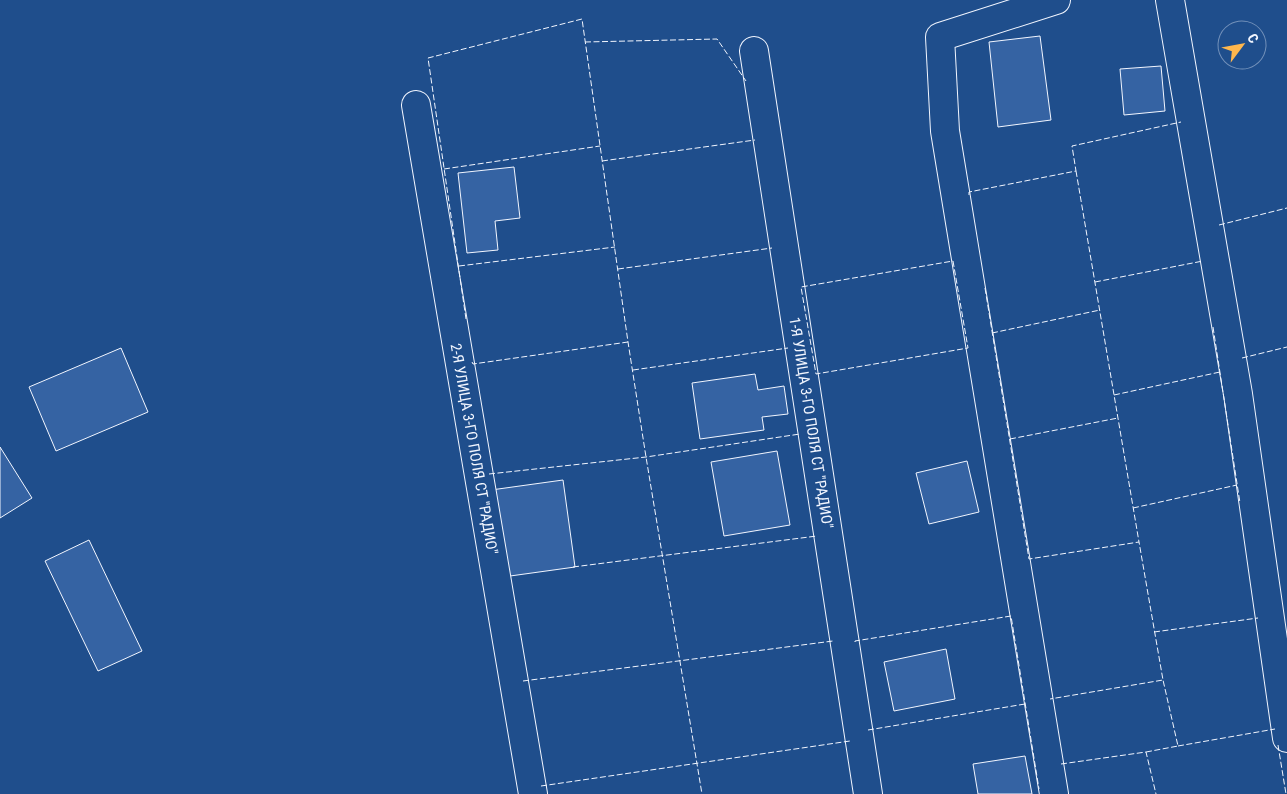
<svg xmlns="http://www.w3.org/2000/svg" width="1287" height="794" font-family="'Roboto Condensed',sans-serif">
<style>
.building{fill:#3563a3;stroke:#f2f6ff}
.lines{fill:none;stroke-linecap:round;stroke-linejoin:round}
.minor-casing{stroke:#f2f6ff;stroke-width:30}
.minor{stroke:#1f4e8c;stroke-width:28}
.fence{stroke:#f2f6ff;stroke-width:1;stroke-dasharray:6 2.5;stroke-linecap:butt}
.labels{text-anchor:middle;stroke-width:4;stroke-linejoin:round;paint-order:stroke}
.street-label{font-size:15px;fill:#f2f6ff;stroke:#1f4e8c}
</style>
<rect width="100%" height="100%" fill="#1f4e8c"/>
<path class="building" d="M 1040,36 L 1051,120 L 998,127 L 989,42 Z
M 1161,66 L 1165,111 L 1124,115 L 1120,69 Z
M 514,167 L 520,218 L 495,221 L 498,250 L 467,253 L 458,173 Z
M 121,348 L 148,412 L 56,451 L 29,387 Z
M 755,374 L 758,390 L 784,386 L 788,414 L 762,417 L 764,430 L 700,439 L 692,383 Z
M 0,447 L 32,498 L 0,518 Z
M 777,451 L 790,525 L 724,536 L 711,462 Z
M 967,461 L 979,512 L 929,524 L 916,473 Z
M 563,480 L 575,567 L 503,577 L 491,490 Z
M 89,540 L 142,651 L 98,671 L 45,561 Z
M 946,649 L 955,699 L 894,711 L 884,662 Z
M 1025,756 L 1032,794 L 978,794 L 973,764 Z"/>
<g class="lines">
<defs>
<path id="minor" d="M 1170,0 L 1238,394 L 1287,738
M 754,51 L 868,794
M 416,105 L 533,794
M 1054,794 L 945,131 L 940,37 L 1056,0"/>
</defs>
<use href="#minor" class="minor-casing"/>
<use href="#minor" class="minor"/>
<path class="fence" d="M 585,42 L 717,39 L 746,81
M 602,161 L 755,140
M 444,169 L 600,146
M 1076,171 L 1139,542
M 969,195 L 969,192 L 1076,171 L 1072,146 L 1181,122
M 1219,225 L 1287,208
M 953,261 L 968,348 L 816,374 L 801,287 Z
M 459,266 L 615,247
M 618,269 L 772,248
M 1095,282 L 1203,261
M 985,288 L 1029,559 L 1139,542 L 1163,680 L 1050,699
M 466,319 L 428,58 L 582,19 L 628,342 L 646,457 L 702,794
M 1213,327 L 1240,503
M 992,333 L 1100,310
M 1242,358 L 1287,347
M 472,362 L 473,364 L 628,342
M 633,370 L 788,348
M 1114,395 L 1220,372
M 1010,439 L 1118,418
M 489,474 L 646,457 L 800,434
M 1133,508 L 1237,485
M 573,567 L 817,536
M 1154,632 L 1258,618
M 855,642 L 855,641 L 1011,616 L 1039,789
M 523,681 L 833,641
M 868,730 L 1025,704
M 1278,745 L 1286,794
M 1178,746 L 1275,729
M 1146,752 L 1178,746 L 1163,680
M 1061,764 L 1146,752 L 1156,794
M 541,786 L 850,741"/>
</g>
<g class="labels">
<g class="street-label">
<text transform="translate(811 423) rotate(81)" y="5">1-Я УЛИЦА 3-ГО ПОЛЯ СТ "РАДИО"</text>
<text transform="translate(474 449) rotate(80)" y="5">2-Я УЛИЦА 3-ГО ПОЛЯ СТ "РАДИО"</text>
</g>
</g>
<g transform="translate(1242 45) rotate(58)"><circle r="24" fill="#1f4e8c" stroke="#7391ba"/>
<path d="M0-4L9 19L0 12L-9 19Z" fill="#ffb74d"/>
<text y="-8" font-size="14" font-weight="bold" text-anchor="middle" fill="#f2f6ff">С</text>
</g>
</svg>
